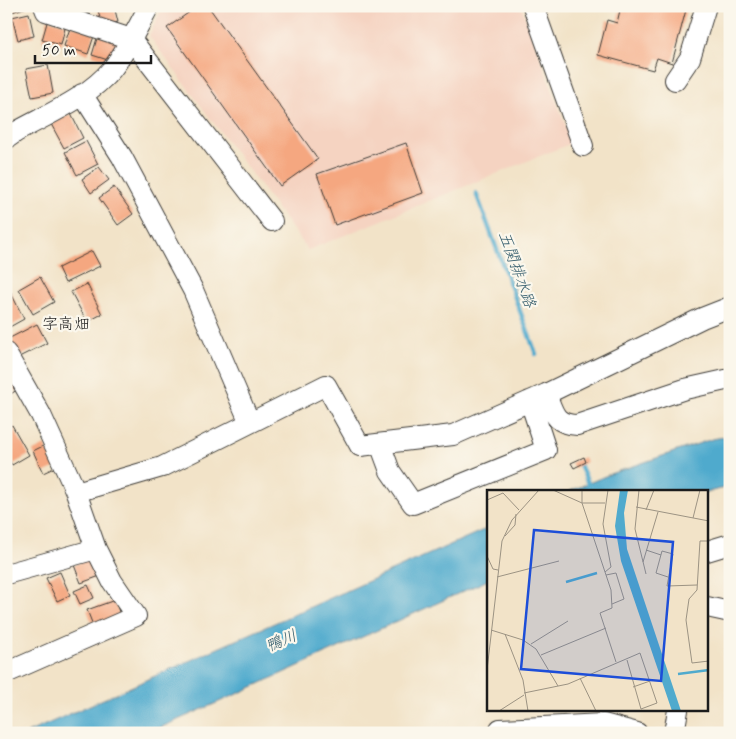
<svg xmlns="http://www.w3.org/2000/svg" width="736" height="739" font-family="Mynerve,'Klee One',sans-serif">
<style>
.built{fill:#f5d3c1}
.water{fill:#50aacd;stroke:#366374}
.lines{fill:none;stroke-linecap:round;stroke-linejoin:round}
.stream{stroke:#50aacd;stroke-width:4.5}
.building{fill:#f5a780}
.minor-casing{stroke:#3c3a36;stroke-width:22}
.minor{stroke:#fff;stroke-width:20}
.labels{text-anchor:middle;stroke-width:4.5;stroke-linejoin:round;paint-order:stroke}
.water-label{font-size:16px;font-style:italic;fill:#335c6c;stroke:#fbf7ec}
.neighbourhood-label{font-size:16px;fill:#1c1c1c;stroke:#fbf7ec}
.inset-river{fill:none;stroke:#50aacd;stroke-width:2.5}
.inset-road{fill:none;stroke:#9c9383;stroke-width:1}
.view{fill:#1d4ed8;fill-opacity:0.15;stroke:#1d4ed8;stroke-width:2.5}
.inset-edge{fill:none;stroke:#1c1c1c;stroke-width:2.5}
</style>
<rect width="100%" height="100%" fill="#fbf7ec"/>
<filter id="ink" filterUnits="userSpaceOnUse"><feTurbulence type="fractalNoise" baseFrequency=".02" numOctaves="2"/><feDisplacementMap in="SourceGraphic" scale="10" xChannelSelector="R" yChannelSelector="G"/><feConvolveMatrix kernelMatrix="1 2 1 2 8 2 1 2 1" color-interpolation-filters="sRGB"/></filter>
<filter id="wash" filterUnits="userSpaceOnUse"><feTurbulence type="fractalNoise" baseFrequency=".0096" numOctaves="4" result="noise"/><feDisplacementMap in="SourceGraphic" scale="20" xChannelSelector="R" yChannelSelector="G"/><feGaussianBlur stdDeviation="1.12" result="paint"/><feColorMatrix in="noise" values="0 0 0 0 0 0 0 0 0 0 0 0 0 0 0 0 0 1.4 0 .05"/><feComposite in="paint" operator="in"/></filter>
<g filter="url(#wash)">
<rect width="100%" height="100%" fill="#f2e3c8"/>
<path class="built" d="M 163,6 L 521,6 L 572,143 L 308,250 L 149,36 Z"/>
<path class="water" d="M 730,436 L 730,487 L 707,492 L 570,491 L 610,474 L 712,439 Z
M 488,528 L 488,580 L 228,698 L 148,733 L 27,733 Z"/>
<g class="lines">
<path class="stream" d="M 476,193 L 536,354
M 580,465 L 592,492"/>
</g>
<g id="blocks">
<path class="building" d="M 10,6 L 27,6 L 27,7 L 12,12 Z
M 110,6 L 114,6 L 118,22 L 102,26 L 98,10 Z
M 198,6 L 208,6 L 318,159 L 280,186 L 167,28 Z
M 621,6 L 687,6 L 672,63 L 657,58 L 653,70 L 598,55 L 607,20 L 617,23 Z
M 29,13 L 34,36 L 18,40 L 12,17 Z
M 7,17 L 10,30 L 6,31 L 6,18 Z
M 48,19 L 66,24 L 61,45 L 42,40 Z
M 71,25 L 95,33 L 88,54 L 64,46 Z
M 98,35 L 117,41 L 111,61 L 92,55 Z
M 48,65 L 53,93 L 32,97 L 26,69 Z
M 71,114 L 83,138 L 64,148 L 51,124 Z
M 86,141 L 98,164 L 77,175 L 65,152 Z
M 406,143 L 423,193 L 335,225 L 317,174 Z
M 99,167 L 109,180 L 91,193 L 82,179 Z
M 114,187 L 133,214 L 118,225 L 99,198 Z
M 92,251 L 100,266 L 65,283 L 58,268 Z
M 40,277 L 54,302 L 33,314 L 19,289 Z
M 87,284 L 102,314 L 87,322 L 71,292 Z
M 10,291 L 24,319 L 6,329 L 6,293 Z
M 37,324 L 47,343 L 17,358 L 8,339 Z
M 6,366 L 20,388 L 6,397 Z
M 12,425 L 29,455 L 12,465 L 6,455 L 6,429 Z
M 45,445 L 56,467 L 43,473 L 33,451 Z
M 584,457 L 586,462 L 574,468 L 571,463 Z
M 92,557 L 100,576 L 81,583 L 74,565 Z
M 60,572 L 70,595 L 57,601 L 46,578 Z
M 88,585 L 94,598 L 80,604 L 74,591 Z
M 115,600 L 121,618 L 94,628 L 87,610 Z"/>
</g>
</g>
<g filter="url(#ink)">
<use href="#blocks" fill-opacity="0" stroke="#3c3a36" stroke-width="1"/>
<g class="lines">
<defs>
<path id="minor" d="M 44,6 L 46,11 L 131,39 L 272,221
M 533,6 L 583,146
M 675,80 L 690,58 L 706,6
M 82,94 L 122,157 L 193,290 L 250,423
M 6,139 L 16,132 C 48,114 88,98 112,69 C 127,50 138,27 149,6
M 6,353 L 41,415 L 76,492 L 96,549 L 112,581 L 136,616 L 6,673
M 546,394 C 554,413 554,424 577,425 L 685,389 L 730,379
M 380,444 L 390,471 L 413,504 L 546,450 L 530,401
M 76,492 L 162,467 L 326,385 L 360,446 L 453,435 L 546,394 L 702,318 L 730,307
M 707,551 L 730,544
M 6,574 L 96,549
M 707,607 L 730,612
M 501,733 L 500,729 L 603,724 L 637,733
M 674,733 L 678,710"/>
</defs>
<use href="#minor" class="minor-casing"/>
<use href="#minor" class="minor"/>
</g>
</g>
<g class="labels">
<g class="water-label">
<text transform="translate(518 269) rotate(70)" y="6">五関排水路</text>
<text transform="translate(281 640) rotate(-23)" y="6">鴨川</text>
</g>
<g class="neighbourhood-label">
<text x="66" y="329">字高畑</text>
</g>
</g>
<g transform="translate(487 490)">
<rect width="221" height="221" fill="#f2e3c8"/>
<path d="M 133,0 L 141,0 L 137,23 L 140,59 L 194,221 L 185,221 L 134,71 L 128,36 Z" fill="#50aacd"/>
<path class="inset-river" d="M 79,92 L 110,83M 191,184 L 222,180"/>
<path class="inset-road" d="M 66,0 L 95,13 L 124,100 L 125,118 L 113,123 L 129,172M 95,0 L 95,13 L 118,13M 152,0 L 148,39 L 159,84M 0,10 L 16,3 L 32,20M 149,17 L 222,31M 159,20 L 167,0M 206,28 L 213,0M 18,46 L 28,35 L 29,24M 222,51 L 213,51 L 210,100 L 202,109 L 199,130 L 205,173 L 222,171M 159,60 L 174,65M 0,66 L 6,79 L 11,80M 156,72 L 171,22M 118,82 L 124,77 L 116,34 L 121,0M 119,85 L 129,83 L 137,109 L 125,114M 10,87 L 72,71M 181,87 L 169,83 L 175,61 L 186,64 L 180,96 L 210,95M 4,140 L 36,150 L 49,159 L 71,196M 18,144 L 36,190 L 41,221M 44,154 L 81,131M 54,165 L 119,138M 0,180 L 15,51 L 25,30 L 52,0M 93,188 L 109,221M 146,197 L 163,191M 37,203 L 81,194 L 153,163 L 170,213 L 154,219 L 140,170M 12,221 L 37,205"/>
<path class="view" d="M 47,40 L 186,52 L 174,191 L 34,179 Z"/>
<rect width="221" height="221" class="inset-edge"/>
</g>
<rect width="736" height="739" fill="none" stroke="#fbf7ec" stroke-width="25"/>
<path d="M35 55v8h116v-8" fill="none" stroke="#1c1c1c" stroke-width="2.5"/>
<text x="42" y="55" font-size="15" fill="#1c1c1c" stroke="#fbf7ec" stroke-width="4" paint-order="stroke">50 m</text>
</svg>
